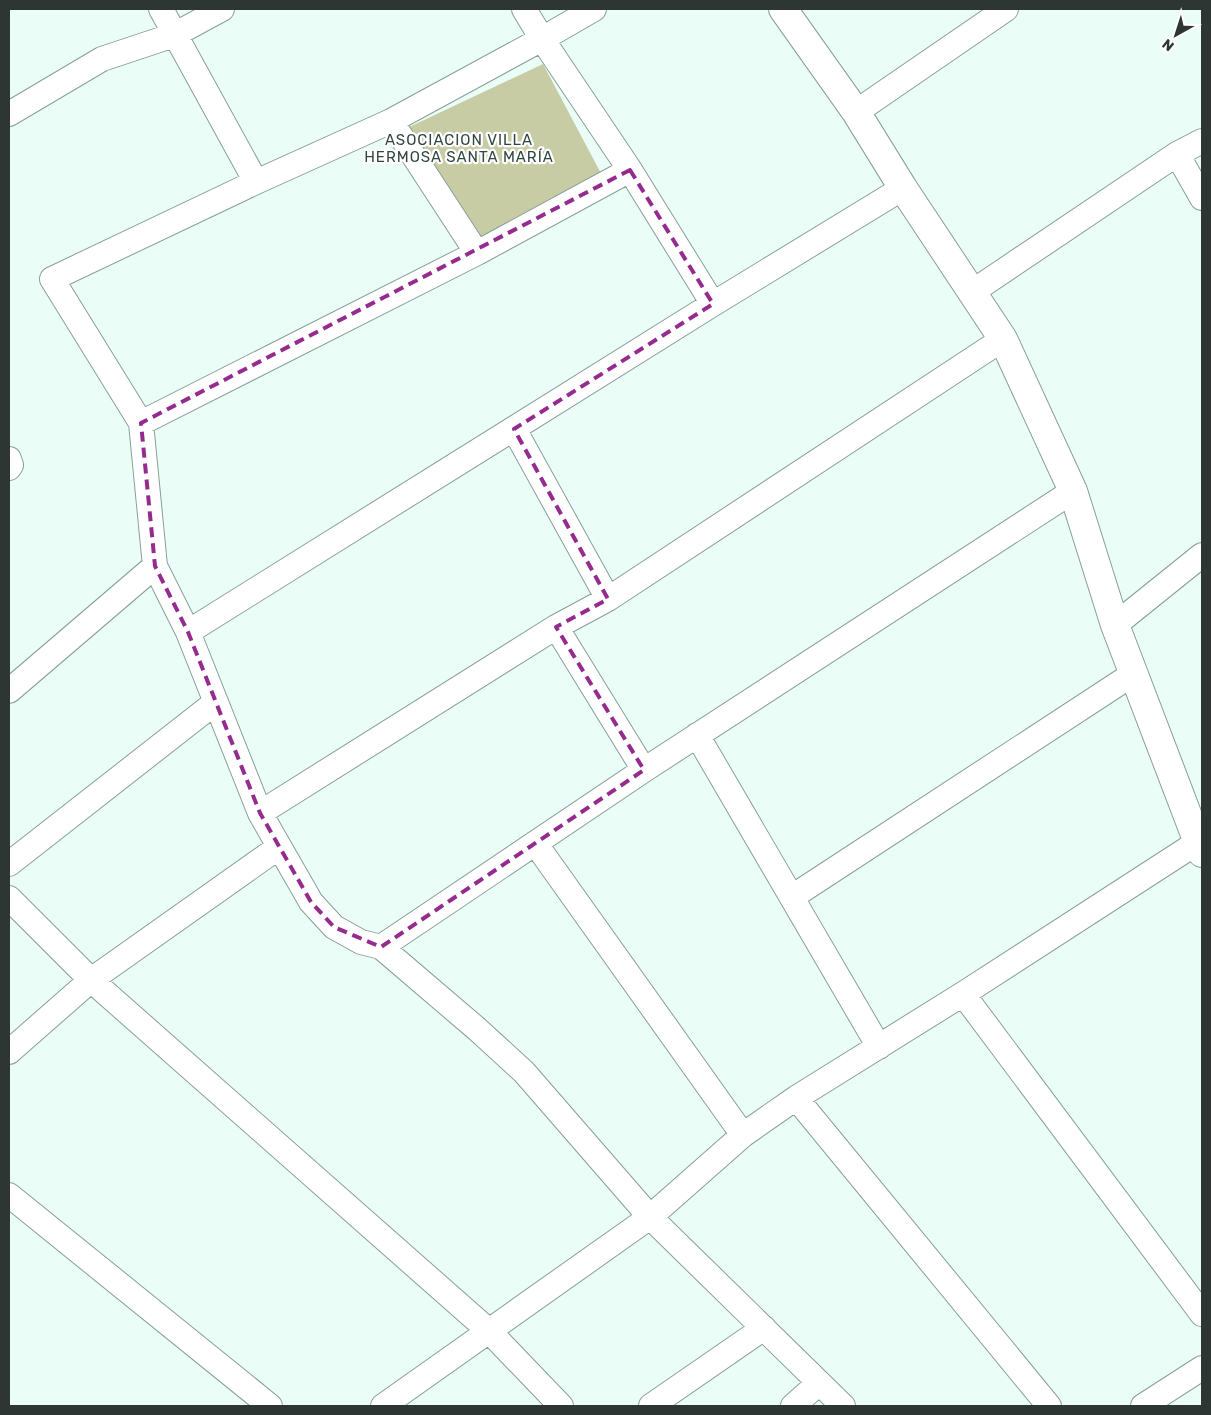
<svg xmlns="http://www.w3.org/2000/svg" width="1211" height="1415" font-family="Rubik,sans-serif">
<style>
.green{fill:#c8cca4}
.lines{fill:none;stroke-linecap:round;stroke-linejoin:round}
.minor-casing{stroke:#879f97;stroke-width:26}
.tertiary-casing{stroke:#879f97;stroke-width:30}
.minor{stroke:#fff;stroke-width:24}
.tertiary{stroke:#fff;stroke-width:28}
.marked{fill:none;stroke:#952b8e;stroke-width:4;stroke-dasharray:10 6;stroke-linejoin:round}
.labels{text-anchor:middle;stroke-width:4.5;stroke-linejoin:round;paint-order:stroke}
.neighbourhood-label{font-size:15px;letter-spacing:1px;fill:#31463f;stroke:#fff}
</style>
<rect width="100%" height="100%" fill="#eafef7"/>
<path class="green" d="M 543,64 L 604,179 L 482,244 L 407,128 Z"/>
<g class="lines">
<defs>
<path id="minor" d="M 161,9 L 256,182
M 524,9 L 542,39 L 630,170 L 713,304
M 594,9 L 542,39 L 391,121 L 256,182 L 52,279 L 141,423 L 155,566 L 188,632 L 260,813 L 311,902 L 334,927 L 361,942 L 381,947 L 477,1029 L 524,1072 L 650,1217 L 843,1406
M 856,112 L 1006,9
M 9,114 L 102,59 L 174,35 L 222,9
M 391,121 L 477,253
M 1177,154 L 1202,198
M 972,292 L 1177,154 L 1202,141
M 141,423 L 477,253 L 630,170
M 514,429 L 608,599
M 9,459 L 11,465 L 9,468
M 1115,625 L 1202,555
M 556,627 L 644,770
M 188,632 L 713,304 L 903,188
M 9,691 L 155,566
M 697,735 L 879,1047
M 260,813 L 556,627 L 608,599 L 1003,339
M 535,843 L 743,1135
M 9,864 L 216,702
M 792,897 L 1133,674
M 9,898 L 91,980 L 489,1331 L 561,1406
M 381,947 L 644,770 L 1073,491
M 963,994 L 1202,1314
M 9,1052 L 91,980 L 279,847
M 796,1098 L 1049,1406
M 9,1195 L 270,1406
M 383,1406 L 650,1217 L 743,1135 L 796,1098 L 963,994 L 1198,842
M 651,1406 L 764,1328
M 793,1406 L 819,1383
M 1143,1406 L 1202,1368"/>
<path id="tertiary" d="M 783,9 L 856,112 L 903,188 L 1003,339 L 1073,491 L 1115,625 L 1202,853"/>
</defs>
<use href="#minor" class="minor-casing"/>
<use href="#tertiary" class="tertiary-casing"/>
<use href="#minor" class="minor"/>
<use href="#tertiary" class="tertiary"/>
</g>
<path class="marked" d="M 630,170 L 713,304 L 514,429 L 608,599 L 556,627 L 644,770 L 381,947 L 334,927 L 311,902 L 260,813 L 188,632 L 155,566 L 141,423 Z"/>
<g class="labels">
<g class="neighbourhood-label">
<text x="459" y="145">ASOCIACION VILLA<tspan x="459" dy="17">HERMOSA SANTA MARÍA</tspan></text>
</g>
</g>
<rect width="1211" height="1415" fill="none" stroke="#2d3633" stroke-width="20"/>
<g transform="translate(1176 35) rotate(219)" stroke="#ffffff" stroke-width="4" paint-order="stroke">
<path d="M0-4L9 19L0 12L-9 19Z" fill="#2d3633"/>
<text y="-8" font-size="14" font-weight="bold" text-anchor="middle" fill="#2d3633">N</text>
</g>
</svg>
